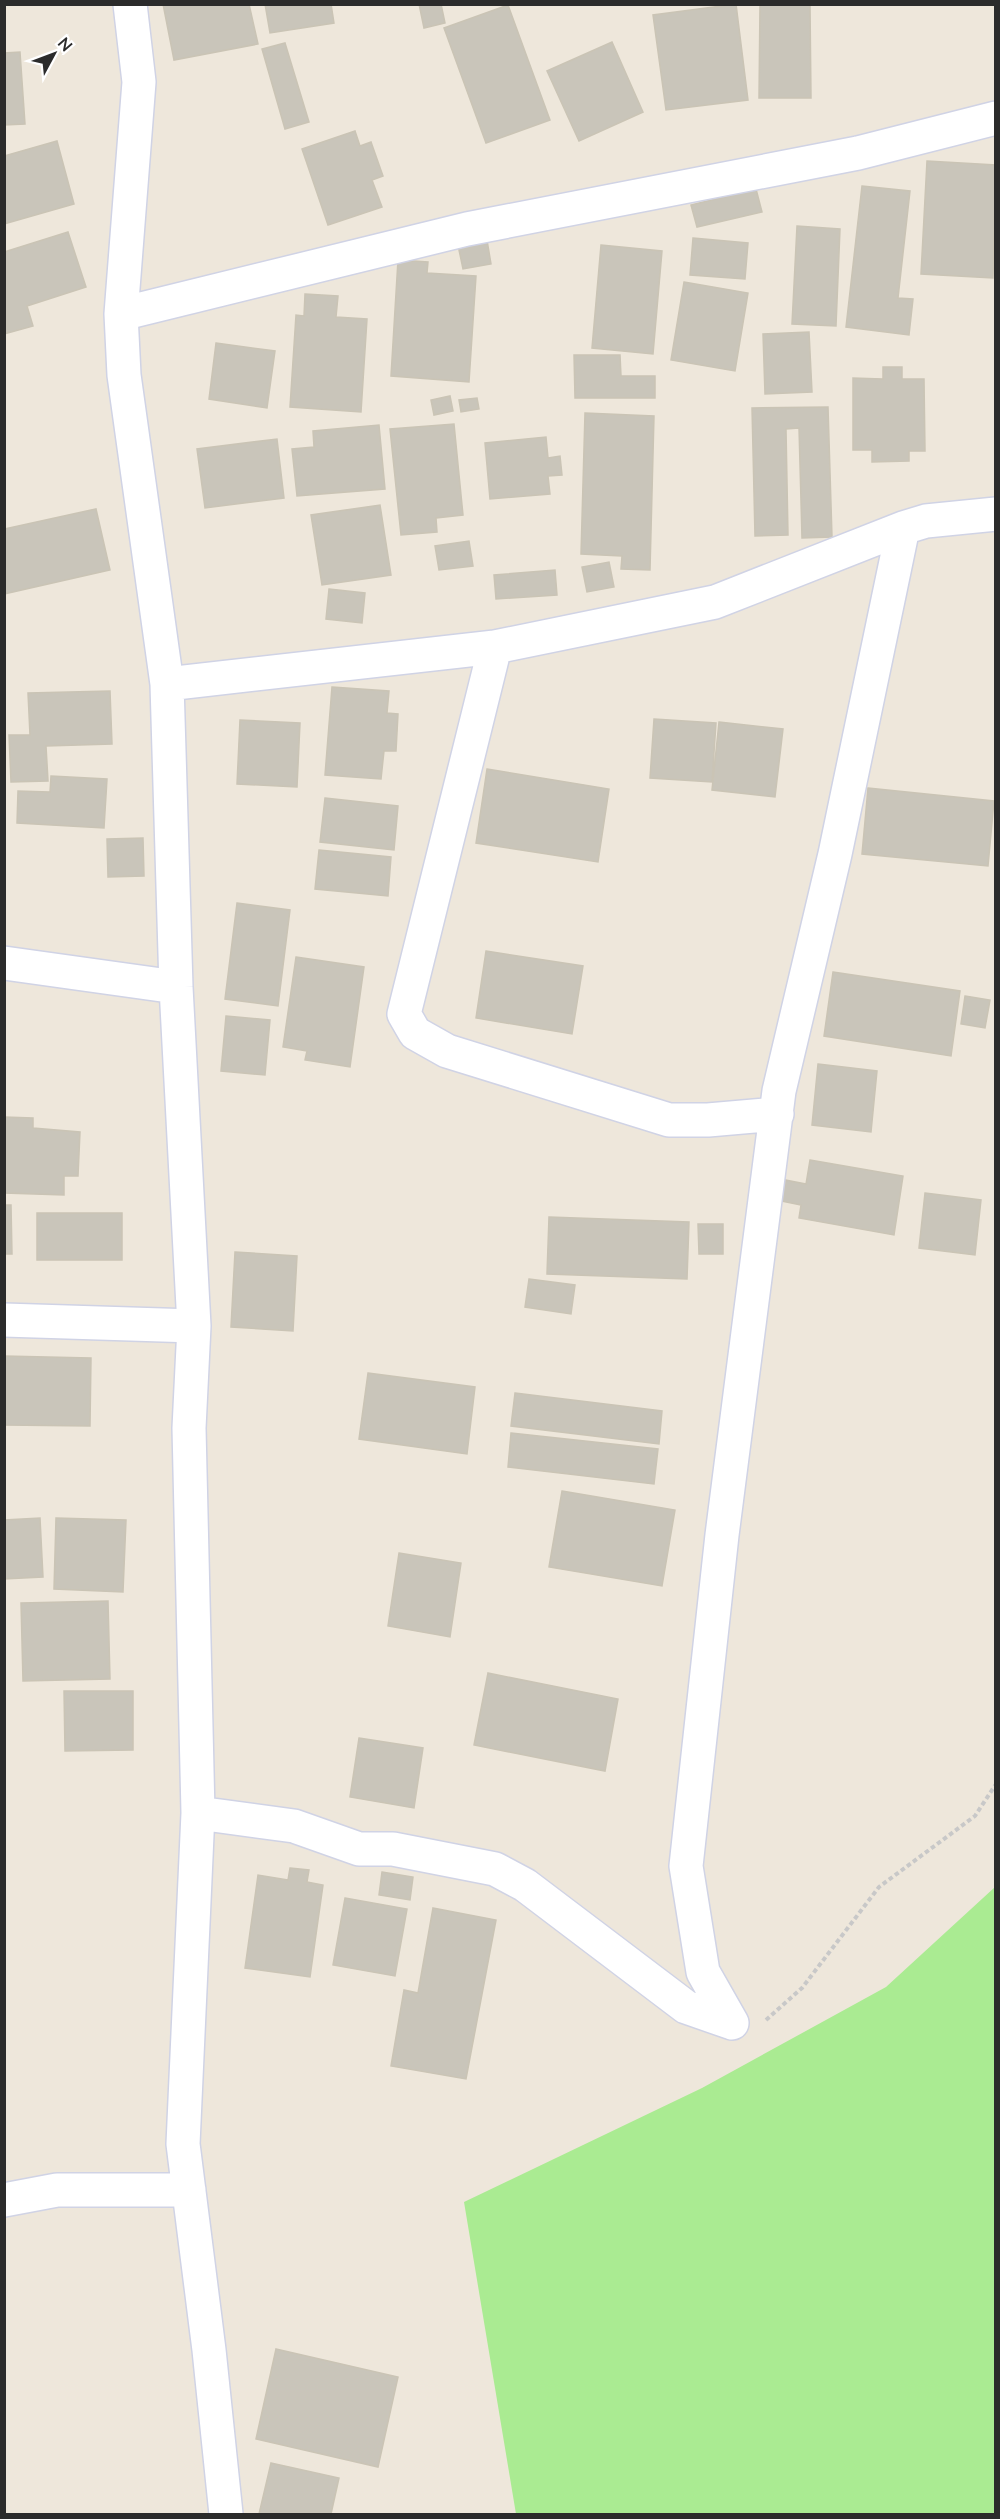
<svg xmlns="http://www.w3.org/2000/svg" width="1000" height="2519" font-family="Lato,sans-serif">
<style>
.green{fill:#aaeb92}
.building{fill:#c9c5ba;stroke:#cac4b5;stroke-width:1.5}
.lines{fill:none;stroke-linecap:round;stroke-linejoin:round}
.minor-casing{stroke:#d0d3e5;stroke-width:36}
.path{stroke:#c8c8c8;stroke-width:4;stroke-dasharray:4.5 3;stroke-linecap:butt}
.minor{stroke:#fff;stroke-width:33}
</style>
<rect width="100%" height="100%" fill="#eee7db"/>
<path class="green" d="M 995,1887 L 995,2514 L 516,2514 L 464,2202 L 702,2088 L 886,1987 Z"/>
<path class="building" d="M 163,4 L 249,4 L 258,44 L 174,60 Z
M 265,4 L 331,4 L 334,23 L 270,33 Z
M 419,4 L 441,4 L 445,23 L 424,28 Z
M 736,4 L 748,100 L 666,110 L 653,15 Z
M 760,4 L 810,4 L 811,98 L 759,98 Z
M 508,5 L 550,120 L 486,143 L 444,28 Z
M 612,42 L 643,112 L 579,141 L 547,71 Z
M 285,43 L 309,122 L 285,129 L 262,49 Z
M 20,52 L 25,124 L 4,125 L 4,53 Z
M 355,131 L 360,146 L 371,142 L 383,176 L 372,180 L 382,207 L 328,225 L 302,149 Z
M 57,141 L 74,204 L 4,224 L 4,156 Z
M 927,161 L 996,165 L 993,278 L 921,274 Z
M 862,186 L 910,191 L 898,298 L 913,299 L 909,335 L 846,327 Z
M 756,189 L 762,212 L 697,227 L 691,205 Z
M 797,226 L 840,229 L 836,326 L 792,324 Z
M 68,232 L 86,287 L 27,306 L 33,326 L 4,334 L 4,252 Z
M 693,238 L 748,243 L 745,279 L 690,275 Z
M 487,240 L 491,264 L 463,269 L 458,245 Z
M 601,245 L 662,251 L 653,354 L 592,348 Z
M 398,260 L 428,262 L 427,273 L 476,276 L 469,382 L 391,376 Z
M 684,282 L 748,293 L 735,371 L 671,360 Z
M 305,294 L 338,296 L 336,317 L 367,319 L 361,412 L 290,407 L 296,315 L 304,316 Z
M 809,332 L 812,392 L 765,394 L 763,334 Z
M 216,343 L 275,351 L 267,408 L 209,399 Z
M 574,355 L 620,355 L 621,376 L 655,376 L 655,398 L 575,398 Z
M 883,367 L 902,367 L 902,379 L 924,379 L 925,451 L 909,451 L 909,461 L 872,462 L 872,450 L 853,450 L 853,378 L 883,379 Z
M 450,396 L 453,411 L 434,415 L 431,400 Z
M 477,398 L 479,409 L 461,412 L 459,400 Z
M 828,407 L 832,537 L 802,538 L 799,428 L 786,429 L 788,535 L 755,536 L 752,408 Z
M 585,413 L 654,416 L 650,570 L 621,569 L 622,556 L 581,554 Z
M 454,424 L 463,515 L 436,518 L 437,532 L 401,535 L 390,429 Z
M 379,425 L 385,489 L 297,496 L 292,449 L 314,447 L 313,431 Z
M 546,437 L 548,458 L 560,456 L 562,475 L 548,476 L 550,494 L 490,499 L 485,443 Z
M 277,439 L 284,498 L 205,508 L 197,449 Z
M 380,505 L 391,575 L 322,585 L 311,515 Z
M 96,509 L 110,570 L 4,594 L 4,529 Z
M 469,541 L 473,566 L 439,570 L 435,546 Z
M 609,562 L 614,587 L 587,592 L 582,567 Z
M 555,570 L 557,595 L 496,599 L 494,575 Z
M 329,589 L 365,593 L 362,623 L 326,619 Z
M 332,687 L 389,691 L 387,713 L 398,714 L 396,751 L 384,751 L 381,779 L 325,775 Z
M 110,691 L 112,744 L 46,746 L 48,781 L 11,782 L 9,735 L 30,735 L 28,693 Z
M 654,719 L 716,723 L 712,782 L 650,778 Z
M 240,720 L 300,723 L 297,787 L 237,784 Z
M 719,722 L 783,729 L 775,797 L 712,790 Z
M 487,769 L 609,789 L 598,862 L 476,843 Z
M 51,776 L 107,779 L 104,828 L 17,823 L 18,791 L 50,792 Z
M 868,788 L 994,801 L 988,866 L 862,854 Z
M 325,798 L 398,806 L 394,850 L 320,842 Z
M 143,838 L 144,876 L 108,877 L 107,839 Z
M 319,850 L 391,857 L 388,896 L 315,889 Z
M 237,903 L 290,910 L 278,1006 L 225,999 Z
M 486,951 L 583,966 L 572,1034 L 476,1018 Z
M 296,957 L 364,967 L 350,1067 L 305,1060 L 307,1051 L 283,1047 Z
M 833,972 L 960,991 L 951,1056 L 824,1036 Z
M 965,996 L 990,1000 L 985,1028 L 961,1024 Z
M 226,1016 L 270,1020 L 265,1075 L 221,1071 Z
M 818,1064 L 877,1071 L 871,1132 L 812,1125 Z
M 4,1117 L 33,1118 L 33,1128 L 80,1132 L 78,1176 L 64,1176 L 64,1195 L 4,1193 Z
M 810,1160 L 903,1176 L 894,1235 L 799,1218 L 801,1205 L 781,1201 L 785,1180 L 806,1184 Z
M 925,1193 L 981,1200 L 975,1255 L 919,1248 Z
M 4,1205 L 11,1205 L 12,1254 L 4,1254 Z
M 37,1213 L 122,1213 L 122,1260 L 37,1260 Z
M 549,1217 L 689,1222 L 687,1279 L 547,1274 Z
M 698,1224 L 723,1224 L 723,1254 L 699,1254 Z
M 235,1252 L 297,1256 L 293,1331 L 231,1327 Z
M 529,1279 L 575,1285 L 571,1314 L 525,1307 Z
M 4,1356 L 91,1358 L 90,1426 L 4,1425 Z
M 368,1373 L 475,1387 L 467,1454 L 359,1439 Z
M 515,1393 L 662,1411 L 659,1444 L 511,1426 Z
M 511,1433 L 658,1449 L 654,1484 L 508,1467 Z
M 562,1491 L 675,1510 L 662,1586 L 549,1567 Z
M 40,1518 L 43,1577 L 4,1579 L 4,1520 Z
M 56,1518 L 126,1520 L 123,1592 L 54,1589 Z
M 399,1553 L 461,1563 L 450,1637 L 388,1626 Z
M 108,1601 L 110,1679 L 23,1681 L 21,1603 Z
M 488,1673 L 618,1699 L 605,1771 L 474,1745 Z
M 64,1691 L 133,1691 L 133,1750 L 65,1751 Z
M 359,1738 L 423,1748 L 414,1808 L 350,1797 Z
M 290,1868 L 309,1870 L 307,1882 L 323,1885 L 310,1977 L 245,1968 L 258,1875 L 288,1880 Z
M 382,1872 L 413,1877 L 410,1900 L 379,1895 Z
M 345,1898 L 407,1909 L 395,1976 L 333,1965 Z
M 433,1908 L 496,1920 L 466,2079 L 391,2066 L 404,1990 L 418,1993 Z
M 276,2349 L 398,2377 L 378,2467 L 256,2439 Z
M 271,2463 L 339,2478 L 331,2514 L 259,2514 Z"/>
<g class="lines">
<defs>
<path id="minor" d="M 130,4 L 139,82 L 121,314 L 124,375 L 167,684 L 176,987 L 194,1326 L 189,1428 L 198,1813 L 183,2144 L 209,2350 L 226,2514
M 121,314 L 467,229 L 858,153 L 996,118
M 495,647 L 404,1014 L 415,1033 L 447,1051 L 669,1120 L 708,1120 L 777,1114
M 167,684 L 495,647 L 715,602 L 903,528 L 926,521 L 996,514
M 4,963 L 176,987
M 4,1320 L 194,1326
M 198,1813 L 294,1826 L 359,1849 L 393,1849 L 495,1869 L 525,1885 L 686,2007 L 732,2023
M 732,2023 L 703,1972 L 686,1866 L 722,1535 L 779,1091 L 835,854 L 903,528
M 4,2200 L 57,2190 L 189,2190"/>
</defs>
<use href="#minor" class="minor-casing"/>
<path class="path" d="M 766,2020 L 802,1988 L 879,1887 L 975,1816 L 996,1784"/>
<use href="#minor" class="minor"/>
</g>
<rect width="1000" height="2519" fill="none" stroke="#2b2b2b" stroke-width="12"/>
<g transform="translate(54 54) rotate(49)" stroke="#ffffff" stroke-width="4.5" paint-order="stroke">
<path d="M0-4.5L10 22L0 15L-10 22Z" fill="#2b2b2b"/>
<text y="-9" font-size="16" font-weight="bold" text-anchor="middle" fill="#2b2b2b">N</text>
</g>
</svg>
